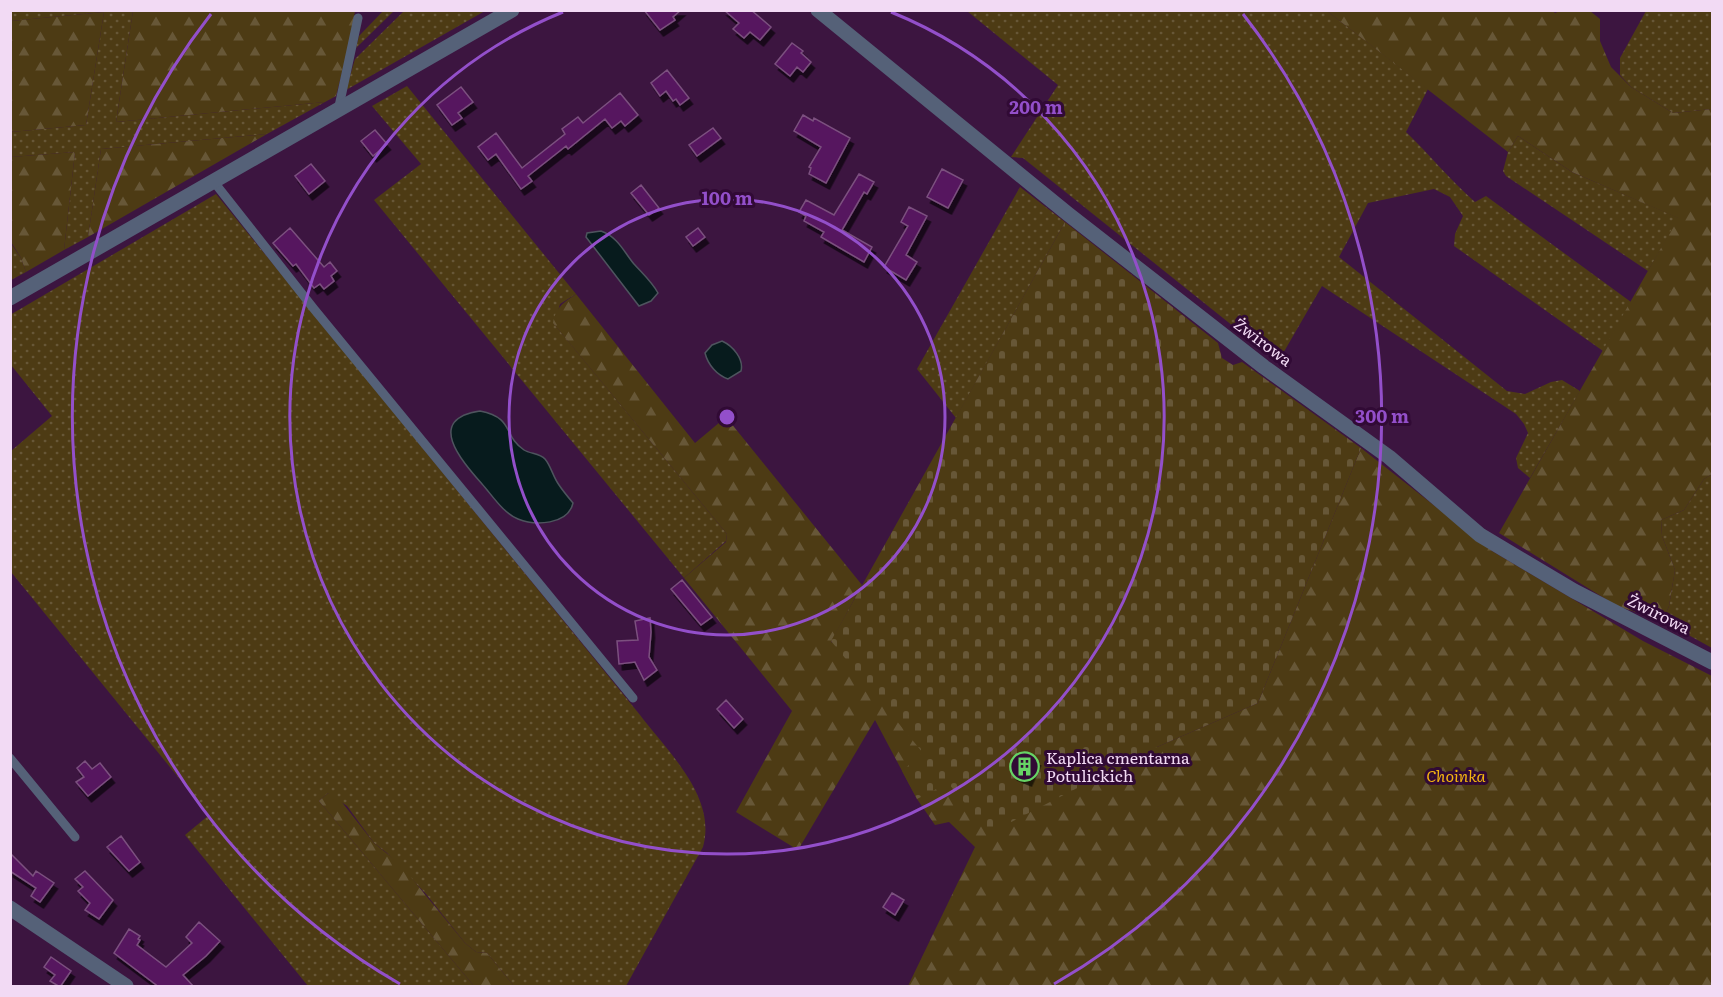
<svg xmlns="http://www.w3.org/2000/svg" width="1723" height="997" font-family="Literata,serif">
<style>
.green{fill:url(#green-dots)}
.forest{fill:url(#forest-firs)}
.cemetery{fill:url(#cemetery-stones)}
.water{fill:#071b1d;stroke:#4e545e;stroke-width:1.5}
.building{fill:#56145e;stroke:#7b507f;stroke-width:1.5;filter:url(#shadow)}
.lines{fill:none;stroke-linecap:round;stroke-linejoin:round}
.lane{stroke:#556178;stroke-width:9}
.street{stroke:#556178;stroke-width:15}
.ring{fill:none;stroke:#934fca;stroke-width:3}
.labels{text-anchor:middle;stroke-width:6;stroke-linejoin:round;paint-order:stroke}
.street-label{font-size:16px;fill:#f2daf4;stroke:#310a35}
.poi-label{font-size:16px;fill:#f2daf4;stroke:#310a35;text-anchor:start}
.park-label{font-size:16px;font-style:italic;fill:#f3b510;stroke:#310a35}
.centre{fill:#934fca;stroke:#310a35;stroke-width:3}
.ring-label{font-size:18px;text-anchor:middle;font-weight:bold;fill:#934fca;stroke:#310a35;stroke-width:6;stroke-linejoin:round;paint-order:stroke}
</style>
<defs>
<pattern id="green-dots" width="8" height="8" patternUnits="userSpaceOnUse" patternTransform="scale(1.5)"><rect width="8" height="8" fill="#4d3b14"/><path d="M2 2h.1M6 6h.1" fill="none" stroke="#675737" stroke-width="1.8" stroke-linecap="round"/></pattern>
<pattern id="forest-firs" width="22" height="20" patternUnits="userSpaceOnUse" patternTransform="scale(1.5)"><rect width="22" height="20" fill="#4d3b14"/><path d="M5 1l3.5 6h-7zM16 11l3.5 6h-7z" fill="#675737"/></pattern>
<pattern id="cemetery-stones" width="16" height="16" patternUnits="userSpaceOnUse" patternTransform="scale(1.5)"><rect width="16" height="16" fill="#4d3b14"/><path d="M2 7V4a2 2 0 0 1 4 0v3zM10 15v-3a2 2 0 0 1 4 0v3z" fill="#675737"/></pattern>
<filter id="shadow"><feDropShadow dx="3.5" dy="6" stdDeviation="0" flood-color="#0009"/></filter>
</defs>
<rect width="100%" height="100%" fill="#3c1540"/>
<path class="green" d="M 10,11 L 133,11 L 116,122 L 325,102 L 267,134 L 101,149 L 88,237 L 64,250 L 75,152 L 11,157 L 11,132 L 86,125 L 104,12 L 11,21 Z
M 383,11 L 394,11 L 356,48 L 359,36 Z
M 404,11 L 485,11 L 346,90 L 355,59 Z
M 967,11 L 1327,11 L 1428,89 L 1406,132 C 1430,155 1450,180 1475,202 L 1486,196 L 1631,302 L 1603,351 L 1454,246 L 1455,234 L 1463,216 L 1450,197 L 1434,189 L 1368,203 L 1339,257 L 1507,391 L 1525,394 L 1551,382 L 1562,380 L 1580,391 L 1530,478 L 1518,468 L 1516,458 L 1528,433 L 1524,424 L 1516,414 L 1322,286 L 1278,362 L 1023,158 L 1011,157 L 1058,85 Z
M 1646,11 L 1712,11 L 1712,109 L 1673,113 L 1631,87 L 1620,75 L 1620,58 Z
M 407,86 L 576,294 L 560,304 L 554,324 L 727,534 L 726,541 L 684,578 L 374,200 L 421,164 L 372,106 Z
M 1518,136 L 1572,172 L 1679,218 L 1648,271 L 1506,176 L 1503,171 L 1508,152 Z
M 1020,187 L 1065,222 L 956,418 L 917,369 Z
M 216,194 L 640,715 C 668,752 717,797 703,847 L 626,986 L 514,986 L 487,953 L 476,952 L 465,943 L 426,894 L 387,853 L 374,843 L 347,806 L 328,793 L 319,801 L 474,986 L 308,986 L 185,835 L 209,815 L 11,572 L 11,451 L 52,416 L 11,365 L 10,315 Z
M 10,242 L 21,258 L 26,272 L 11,280 Z
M 1712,474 L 1712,648 L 1663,621 L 1669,606 L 1675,570 L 1662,536 L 1661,520 L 1684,510 L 1704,479 Z"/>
<path class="forest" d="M 1552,10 L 1555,13 L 1560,11 L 1590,11 L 1600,19 L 1600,41 L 1611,67 L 1631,87 L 1673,113 L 1712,109 L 1712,474 L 1704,479 L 1684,510 L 1661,520 L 1662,536 L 1675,570 L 1669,606 L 1663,621 L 1617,606 L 1499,533 L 1678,218 L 1572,172 L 1518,136 L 1508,152 L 1327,11 Z
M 133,11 L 355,11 L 349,45 L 336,96 L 325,102 L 116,122 Z
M 104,12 L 86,125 L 11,132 L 11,21 Z
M 267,134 L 88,237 L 101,149 Z
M 75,152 L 64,250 L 26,272 L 21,258 L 11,242 L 11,157 Z
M 576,294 L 695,443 L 726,417 L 862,585 L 831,642 L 1157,747 L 1258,703 L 1361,448 L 1492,551 L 1643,641 L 1712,676 L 1712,986 L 908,986 L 975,847 L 949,822 L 935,825 L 917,799 L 875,720 L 798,850 L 736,812 L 792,711 L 684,578 L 726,542 L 727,534 L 553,323 C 556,307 563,303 576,294 Z
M 328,793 L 337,796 L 374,843 L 400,864 L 465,943 L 476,952 L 487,953 L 514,986 L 474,986 L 319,801 Z"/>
<path class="cemetery" d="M 1065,222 L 1218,343 L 1222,358 L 1233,365 L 1242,362 L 1361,448 L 1258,703 L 1157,747 L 990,833 L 948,783 L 917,799 L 902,771 L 923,753 L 831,641 Z"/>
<path class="water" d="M 601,231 C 618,237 624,252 634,264 C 643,274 652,282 658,293 L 651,301 L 639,306 L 586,237 L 587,233 Z
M 722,341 C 733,346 744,359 741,371 L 728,379 C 717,375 708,365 705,353 L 712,345 Z
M 480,411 C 515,418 502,435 524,450 C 530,454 540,453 545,459 C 551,466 553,477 559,485 C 563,491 568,497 573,503 C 568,525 535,526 518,519 C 503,513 492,495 482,484 C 461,460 425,419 480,411 Z"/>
<path class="building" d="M 644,10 L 681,10 L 673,17 L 675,20 L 660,30 Z
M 724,10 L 751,10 L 771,27 L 760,40 L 750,32 L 744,38 L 733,29 L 739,23 Z
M 792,43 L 803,51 L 801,53 L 811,62 L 803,72 L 797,67 L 790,76 L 775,64 Z
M 667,70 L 689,98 L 680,105 L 676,99 L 673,101 L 666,91 L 660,96 L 651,83 Z
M 461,87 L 473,102 L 458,113 L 462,118 L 452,125 L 437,105 Z
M 620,93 L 638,115 L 625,126 L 621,121 L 612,128 L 605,119 L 568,149 L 566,146 L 528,176 L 532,181 L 521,189 L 496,154 L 488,160 L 478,147 L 496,133 L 522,168 L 565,134 L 562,129 L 578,117 L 583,123 Z
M 803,115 L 813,121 L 814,118 L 850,138 L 826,183 L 809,174 L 811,168 L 809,167 L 821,147 L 794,131 Z
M 713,128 L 721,138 L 697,156 L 689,145 Z
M 375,130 L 387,144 L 373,156 L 361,141 Z
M 311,164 L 325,181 L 309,194 L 295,176 Z
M 942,169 L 963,180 L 948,208 L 927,197 Z
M 859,174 L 874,182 L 867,194 L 864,192 L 842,230 L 872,247 L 864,262 L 821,237 L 824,232 L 804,221 L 806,216 L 799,212 L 806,200 L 834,215 Z
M 641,185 L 659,208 L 649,215 L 631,193 Z
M 909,207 L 927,216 L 906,255 L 917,262 L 906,280 L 884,267 L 908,226 L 901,222 Z
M 290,228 L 324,267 L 330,262 L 337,271 L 331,276 L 334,281 L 324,289 L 320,284 L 314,288 L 296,264 L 293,266 L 273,243 Z
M 698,228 L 705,237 L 693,246 L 686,237 Z
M 682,580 L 712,617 L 701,625 L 671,589 Z
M 650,618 L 651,632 L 649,657 L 657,670 L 644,680 L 635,662 L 619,664 L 617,641 L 638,640 L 635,621 Z
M 726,700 L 743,719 L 734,728 L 717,709 Z
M 1023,754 L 1037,760 L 1028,780 L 1014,774 Z
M 85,761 L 92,769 L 100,763 L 111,777 L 88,796 L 76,782 L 84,777 L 77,768 Z
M 121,836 L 140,862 L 129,871 L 107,847 Z
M 10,853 L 33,876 L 36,871 L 54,883 L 40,902 L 31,896 L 36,888 L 10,871 Z
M 85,871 L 113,900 L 99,919 L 85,910 L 90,903 L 78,891 L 83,887 L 75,879 Z
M 892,893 L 904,900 L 895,915 L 883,907 Z
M 199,922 L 220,941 L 206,956 L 183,975 L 194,987 L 159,987 L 114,953 L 129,929 L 140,936 L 138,939 L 140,940 L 137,945 L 166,967 L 192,943 L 186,937 Z
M 51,957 L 71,971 L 60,987 L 50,981 L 55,975 L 44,967 Z"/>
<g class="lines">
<path class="lane" d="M 338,111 L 358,18
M 214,182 L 314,309 L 633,698
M 10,758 L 75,837"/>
<path class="street" d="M 818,10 L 1068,214 L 1264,367 L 1389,457 L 1480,535 L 1574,591 L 1712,662
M 10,298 L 512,10
M 10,908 L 126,986"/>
</g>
<g class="ring">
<circle cx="727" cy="417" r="218"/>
<path d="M891 12A437 437 0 1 1 563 12"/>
<path d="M400 984A655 655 0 0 1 211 14M1243 14A655 655 0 0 1 1054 984"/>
</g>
<defs>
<symbol id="building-ring" viewBox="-11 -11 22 22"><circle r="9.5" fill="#310a35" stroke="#67d465" stroke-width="1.5"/><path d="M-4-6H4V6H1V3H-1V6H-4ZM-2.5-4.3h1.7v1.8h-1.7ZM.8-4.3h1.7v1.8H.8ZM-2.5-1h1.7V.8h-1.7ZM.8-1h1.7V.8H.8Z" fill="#67d465"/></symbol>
</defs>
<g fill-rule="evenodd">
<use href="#building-ring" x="1008" y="750" width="33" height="33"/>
</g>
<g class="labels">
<g class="street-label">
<text transform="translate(1263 342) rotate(37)" y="6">Żwirowa</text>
<text transform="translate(1659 614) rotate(27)" y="6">Żwirowa</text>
</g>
<g class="poi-label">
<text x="1046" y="764">Kaplica cmentarna<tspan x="1046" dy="18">Potulickich</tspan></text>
</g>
<g class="park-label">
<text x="1456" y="782">Choinka</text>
</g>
</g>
<circle cx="727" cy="417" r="9" class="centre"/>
<g class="ring-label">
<text x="1036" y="114">200 m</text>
<text x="727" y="205">100 m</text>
<text x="1382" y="423">300 m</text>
</g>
<rect width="1723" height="997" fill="none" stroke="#f2daf4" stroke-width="24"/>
</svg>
